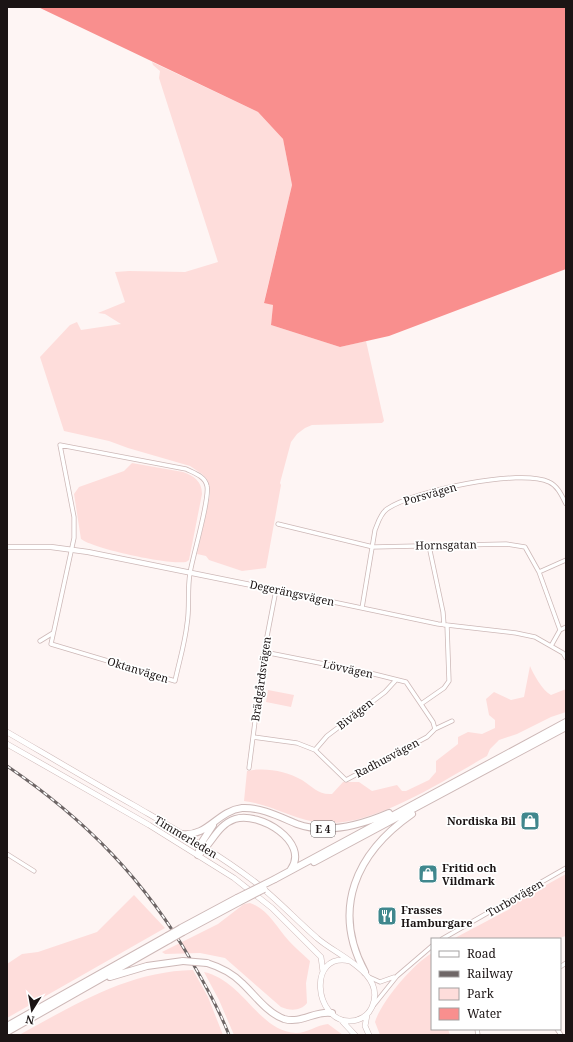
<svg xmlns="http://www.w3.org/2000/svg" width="573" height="1042" font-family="'Noto Serif',serif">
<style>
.green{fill:#fedddb}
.water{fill:#f98f8e}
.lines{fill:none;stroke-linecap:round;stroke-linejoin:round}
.minor-casing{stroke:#cdb8b7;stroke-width:5}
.tertiary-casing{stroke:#cdb8b7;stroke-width:6}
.secondary-casing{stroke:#cdb8b7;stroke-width:6}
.trunk-casing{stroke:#cdb8b7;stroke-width:8}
.minor{stroke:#fff;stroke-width:3.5}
.tertiary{stroke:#fff;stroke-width:4.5}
.secondary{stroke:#fff;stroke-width:5}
.trunk{stroke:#fff;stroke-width:6}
.rail-casing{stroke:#6e6666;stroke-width:3}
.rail{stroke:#fff;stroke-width:1.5;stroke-dasharray:4.5;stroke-linecap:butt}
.trunk-bridge-casing{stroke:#cdb8b7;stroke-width:8;stroke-linecap:butt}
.trunk-bridge{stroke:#fff;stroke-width:6}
.labels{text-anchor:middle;stroke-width:3.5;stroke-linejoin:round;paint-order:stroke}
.shield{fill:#fff;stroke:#5f5a5a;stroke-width:1}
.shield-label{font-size:10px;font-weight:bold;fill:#1b1414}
.street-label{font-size:11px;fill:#1b1414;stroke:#fff}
.poi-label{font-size:11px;font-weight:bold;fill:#1b1414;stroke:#fff;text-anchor:start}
</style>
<rect width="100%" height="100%" fill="#fef5f4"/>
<path class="green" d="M 152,62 L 258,112 L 283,139 L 292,185 L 264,302 L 273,305 L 271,325 L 340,347 L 366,341 L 384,421 L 382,423 L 312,425 L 305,428 L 297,434 L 291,442 L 280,483 L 281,485 L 266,568 L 242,571 L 209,560 L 206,556 L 197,554 L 210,495 L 208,481 L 202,474 L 190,466 L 128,448 L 109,441 L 64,431 L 40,357 L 70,325 L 77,322 L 81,330 L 121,324 L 105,314 L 98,313 L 125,302 L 115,272 L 129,271 L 185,272 L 218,262 L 159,78 L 160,71 L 153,65 Z
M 132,463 L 183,472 C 194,476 202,481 202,494 L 189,560 L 186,562 C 169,565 94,549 81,539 L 74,494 L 79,487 L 124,471 Z
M 530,666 C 534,675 542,690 551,695 L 566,689 L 566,712 L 551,717 L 517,734 L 499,740 L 490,749 L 487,756 C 444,780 374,827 323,823 C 295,821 274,805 244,801 L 247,771 C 265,767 286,771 302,780 C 313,787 318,795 332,794 L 343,782 L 359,782 L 372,791 L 397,785 L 402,791 L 406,791 L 429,780 L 436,772 L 436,761 L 458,744 L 458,737 L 468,732 L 482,734 L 495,728 L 495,720 L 489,715 L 486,699 L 494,692 L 511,700 L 524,697 Z
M 268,690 L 294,695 L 291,707 L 266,702 Z
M 566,874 L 566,936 L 555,939 L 453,939 L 504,912 L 510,909 L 512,904 Z
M 134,895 L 165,928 L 7,1018 L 7,964 L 22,954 L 38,952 L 97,932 Z
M 250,903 C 268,909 277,928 289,941 C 295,948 303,954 310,961 L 306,983 L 307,1003 C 301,1011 290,1011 281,1007 L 225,958 L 200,953 L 165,954 L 162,952 L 218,924 L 244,904 Z
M 432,953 L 432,1029 L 448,1029 L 450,1035 L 380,1035 L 375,1022 C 381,1002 413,964 432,953 Z
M 193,970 L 208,997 L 223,1035 L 19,1035 C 74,1005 129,971 193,970 Z
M 204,972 C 244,981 258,1031 296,1033 C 307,1033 317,1025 328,1024 L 343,1035 L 234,1035 L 219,1000 Z"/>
<path class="water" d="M 38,7 L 566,7 L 566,269 L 389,336 L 340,347 L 271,325 L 273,305 L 264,303 L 292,185 L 283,139 L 258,112 Z"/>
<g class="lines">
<defs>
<path id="minor" d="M 60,445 L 186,469 C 194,473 205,476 207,486 C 210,499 193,555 190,573 C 187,590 190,607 187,624 C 185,643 179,662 175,681 L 51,644 L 74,538 L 74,517 Z
M 278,524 L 373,547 L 506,544 L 525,547 L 539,572 L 560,630
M 429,546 L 443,612 L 444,625
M 539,572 L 566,560
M 362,608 L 375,530 C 378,523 380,514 387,509 C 413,491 521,468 549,482 C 558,486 562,496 566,504
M 40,641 L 53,633
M 551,646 L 560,630 L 566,627
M 421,704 L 444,688 L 449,681 L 447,625
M 435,729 L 452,721
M 253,737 L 297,743 L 315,750 L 346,780 L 427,737 L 435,729 L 433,722 L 406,682 L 370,673 L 264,652
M 315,750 L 327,736 L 385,692 L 396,680
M 249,768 L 264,652 L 276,590 L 438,624 L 516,633 L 535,637 L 563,653 L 566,658
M 7,854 L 34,871
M 442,939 L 566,868
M 560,967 L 566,963
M 369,977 L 380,982 L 394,977
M 373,1006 L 397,976 L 432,946
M 477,1029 L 478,1035
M 557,1029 L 561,1035"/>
<path id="tertiary" d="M 7,547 L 51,547 L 88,552 L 276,590"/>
<path id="secondary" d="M 7,732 C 50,757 92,782 135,806 C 176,830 217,853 255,882 C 277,899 296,920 317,938 C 337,956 387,973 372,1007 C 368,1016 359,1021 350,1021 C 314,1022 307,951 350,961
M 7,744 L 149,825 L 234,878 L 272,908 L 321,957 L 323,972
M 367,1015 L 365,1026 L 369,1035
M 342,1021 L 355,1035"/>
<path id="trunk" d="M 182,834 C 208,837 217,811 242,808 C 261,807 280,817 297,824 C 327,835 361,825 389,813
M 198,855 C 212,844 217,825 235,819 C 259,811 310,842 291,869
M 198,855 L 200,845 L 213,825
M 314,862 L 566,727
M 275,879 L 566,722
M 181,928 L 237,898
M 183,932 L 239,902
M 207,963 C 220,967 232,973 242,983 C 254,994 267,1013 284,1019 C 302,1024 315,1010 332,1013
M 365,972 C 331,909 356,853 412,814
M 110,977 L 147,966 L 183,961
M 7,1026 L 167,936
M 7,1032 L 169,940"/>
</defs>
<use href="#minor" class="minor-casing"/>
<use href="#tertiary" class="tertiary-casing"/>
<use href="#secondary" class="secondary-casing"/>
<use href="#trunk" class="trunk-casing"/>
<use href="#minor" class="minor"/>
<use href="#tertiary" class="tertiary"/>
<use href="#secondary" class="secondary"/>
<use href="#trunk" class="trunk"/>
<defs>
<path id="rail" d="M 7,766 C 85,819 145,880 192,962 C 206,986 219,1009 229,1035"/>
</defs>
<use href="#rail" class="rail-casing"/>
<use href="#rail" class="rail"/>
<defs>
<path id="trunk-bridge" d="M 237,898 L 275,879
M 239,902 L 264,889
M 167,936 L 181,928
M 169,940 L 183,932
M 183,961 L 207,963"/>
</defs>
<use href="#trunk-bridge" class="trunk-bridge-casing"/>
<use href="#trunk-bridge" class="trunk-bridge"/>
</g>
<defs>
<symbol id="shop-square" viewBox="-11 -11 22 22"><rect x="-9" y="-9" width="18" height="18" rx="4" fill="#40878d" stroke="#fff"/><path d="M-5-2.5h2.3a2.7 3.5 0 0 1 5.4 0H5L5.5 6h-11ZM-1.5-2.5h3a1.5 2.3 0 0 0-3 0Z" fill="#fff"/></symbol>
<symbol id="restaurant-square" viewBox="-11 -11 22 22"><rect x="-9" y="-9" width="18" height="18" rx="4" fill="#40878d" stroke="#fff"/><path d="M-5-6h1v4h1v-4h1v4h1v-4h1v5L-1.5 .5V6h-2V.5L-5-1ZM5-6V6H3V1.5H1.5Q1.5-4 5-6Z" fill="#fff"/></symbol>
</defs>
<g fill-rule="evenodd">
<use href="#shop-square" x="519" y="810" width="22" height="22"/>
<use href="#shop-square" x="417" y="863" width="22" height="22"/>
<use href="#restaurant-square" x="376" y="905" width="22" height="22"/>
</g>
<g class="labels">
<rect class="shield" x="311" y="821" width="24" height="16" rx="3"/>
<g class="shield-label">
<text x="323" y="833">E 4</text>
</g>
<g class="street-label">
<text transform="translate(430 494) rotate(-16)" y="4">Porsvägen</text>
<text transform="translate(446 545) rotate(-1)" y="4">Hornsgatan</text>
<text transform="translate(292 593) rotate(12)" y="4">Degerängsvägen</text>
<text transform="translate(348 669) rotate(12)" y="4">Lövvägen</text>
<text transform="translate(138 670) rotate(17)" y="4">Oktanvägen</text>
<text transform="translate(261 679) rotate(-82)" y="4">Brädgårdsvägen</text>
<text transform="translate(355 714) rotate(-38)" y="4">Bivägen</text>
<text transform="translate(387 758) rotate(-28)" y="4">Radhusvägen</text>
<text transform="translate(186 837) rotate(31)" y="4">Timmerleden</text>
<text transform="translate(515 898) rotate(-30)" y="4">Turbovägen</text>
</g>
<g class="poi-label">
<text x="516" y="825" text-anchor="end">Nordiska Bil</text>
<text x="442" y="872">Fritid och<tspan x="442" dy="13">Vildmark</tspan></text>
<text x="401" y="914">Frasses<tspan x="401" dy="13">Hamburgare</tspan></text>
</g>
</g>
<rect width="573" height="1042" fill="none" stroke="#1b1414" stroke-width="16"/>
<rect x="431" y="938" width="130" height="92" fill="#ffffff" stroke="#a4a1a1"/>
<rect x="439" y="951" width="20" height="6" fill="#ffffff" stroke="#a4a1a1"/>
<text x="467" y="958" font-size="12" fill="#1b1414">Road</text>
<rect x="439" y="971" width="20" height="6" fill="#6e6666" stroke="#a4a1a1"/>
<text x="467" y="978" font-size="12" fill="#1b1414">Railway</text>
<rect x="439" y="988" width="20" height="12" fill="#fedddb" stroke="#a4a1a1"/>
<text x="467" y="998" font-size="12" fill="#1b1414">Park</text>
<rect x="439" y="1008" width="20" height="12" fill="#f98f8e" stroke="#a4a1a1"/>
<text x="467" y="1018" font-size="12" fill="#1b1414">Water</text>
<g transform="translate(32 1010) rotate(191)" stroke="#ffffff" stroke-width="3" paint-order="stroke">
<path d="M0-3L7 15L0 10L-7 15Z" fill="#1b1414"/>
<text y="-6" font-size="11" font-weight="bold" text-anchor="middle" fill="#1b1414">N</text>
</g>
</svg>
